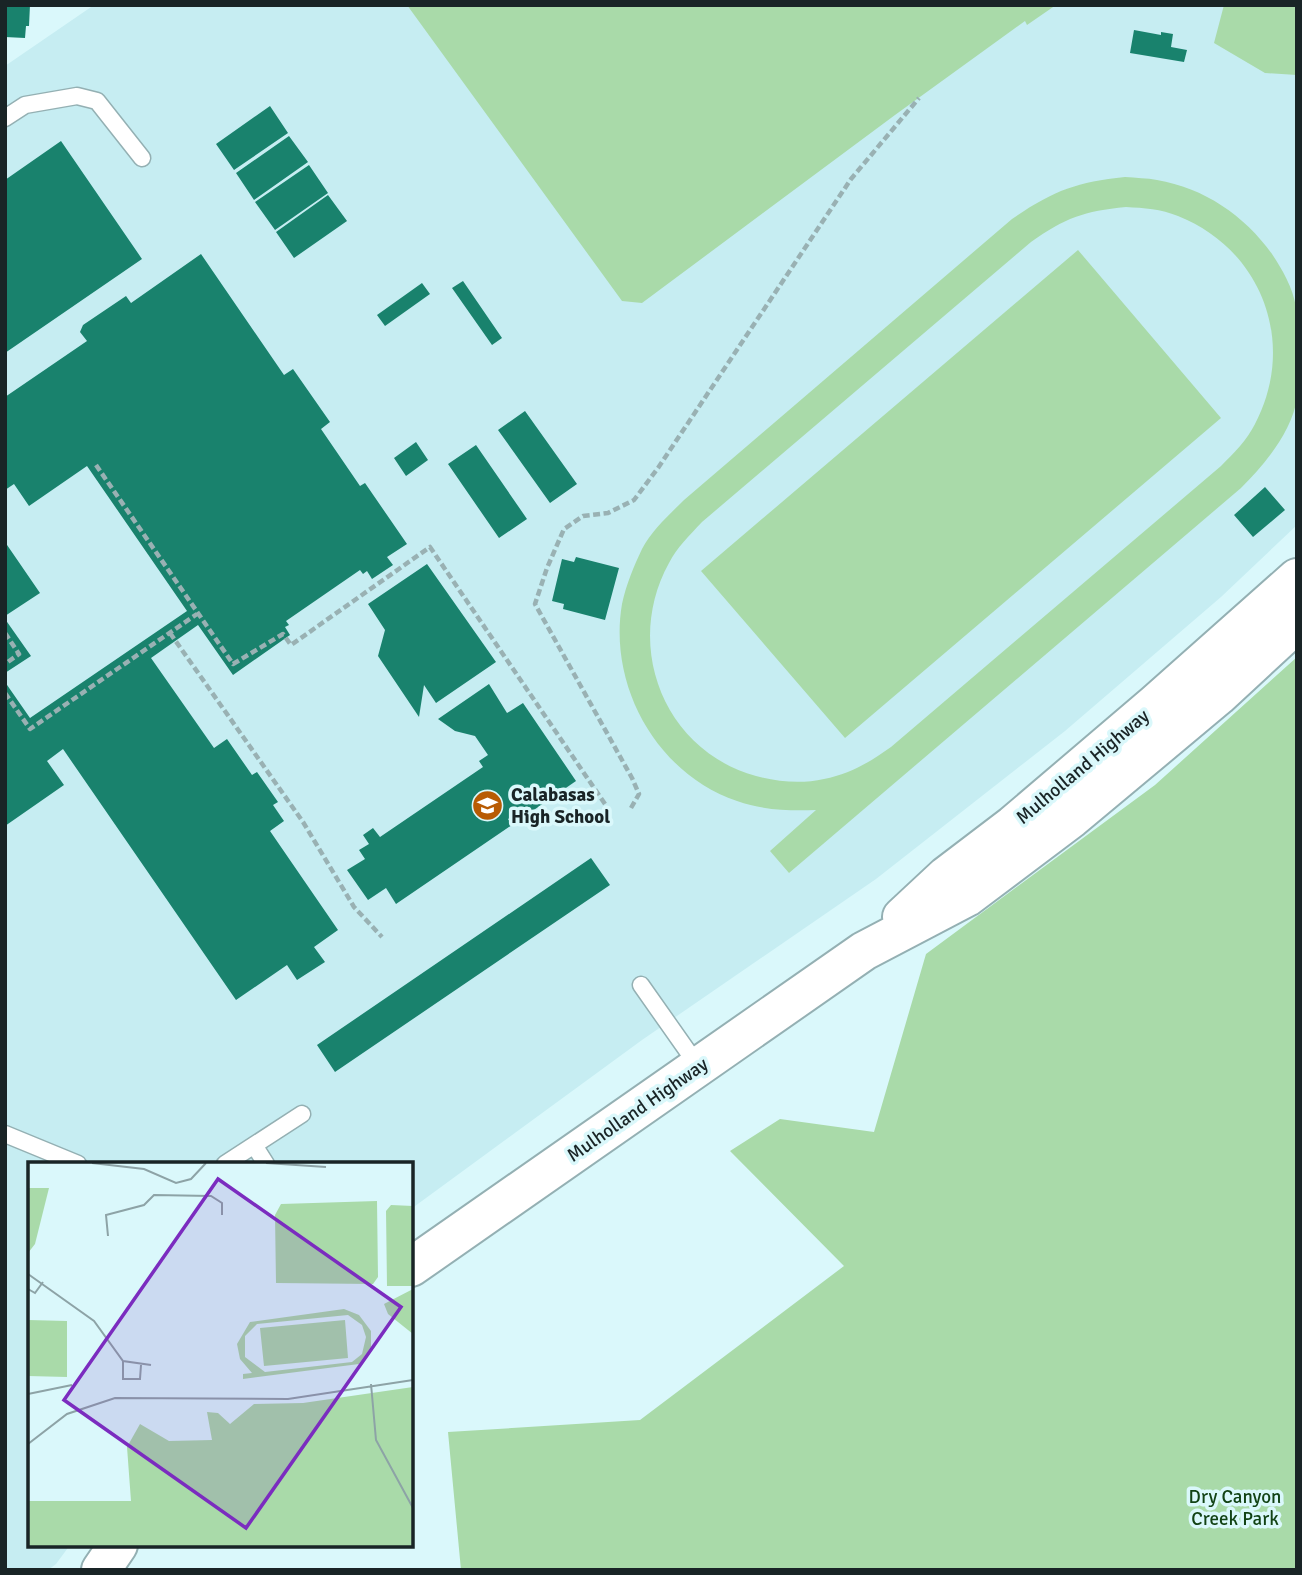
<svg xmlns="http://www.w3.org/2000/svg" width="1302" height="1575" font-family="Signika,sans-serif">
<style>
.built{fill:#c6edf2}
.green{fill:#a9daa9;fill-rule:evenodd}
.building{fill:#19826d}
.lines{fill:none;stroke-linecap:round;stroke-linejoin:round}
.lane-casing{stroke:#94b0b3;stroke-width:19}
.secondary-casing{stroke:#94b0b3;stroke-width:42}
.path{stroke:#99b1b3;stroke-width:4.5;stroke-dasharray:7 3.5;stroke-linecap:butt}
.lane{stroke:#fff;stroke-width:16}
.secondary{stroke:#fff;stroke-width:38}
.labels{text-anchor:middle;stroke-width:7;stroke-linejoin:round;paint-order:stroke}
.street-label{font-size:19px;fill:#192426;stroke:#daf8fb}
.poi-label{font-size:19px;font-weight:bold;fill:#192426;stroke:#daf8fb;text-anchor:start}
.park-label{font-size:19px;fill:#124315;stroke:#daf8fb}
.inset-road{fill:none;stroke:#8da3a6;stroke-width:2}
.view{fill:#7b2cbf;fill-opacity:0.15;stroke:#7b2cbf;stroke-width:3.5}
.inset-edge{fill:none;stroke:#192426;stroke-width:3.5}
</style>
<rect width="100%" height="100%" fill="#daf8fb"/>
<path class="built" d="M 94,5 L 1297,5 L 1297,525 L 1221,597 L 1065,731 L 876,879 L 642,1040 L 411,1209 L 411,1164 L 30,1164 L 30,1545 L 70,1545 L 56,1564 L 48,1570 L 5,1570 L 5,66 Z"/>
<path class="green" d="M 407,5 L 1056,5 L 1027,25 L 1025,21 L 895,115 L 642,303 L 622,301 Z
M 1224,5 L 1297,5 L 1297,75 L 1265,73 L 1214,43 Z
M 1125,177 C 1136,178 1147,178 1157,180 C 1204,188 1244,215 1272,254 C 1282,269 1293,288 1296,307 C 1299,320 1297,336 1297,350 C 1297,365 1299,383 1297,398 C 1292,432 1264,465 1241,488 L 789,873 L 770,851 L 816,810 C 789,811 763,810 737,801 C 657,774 608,686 622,604 C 626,585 634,566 642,549 C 652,530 669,515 684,500 L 1012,219 C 1053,191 1076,182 1125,177 ZM 1126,207 C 1144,208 1161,209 1178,216 C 1263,250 1297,344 1255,424 C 1247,440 1234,453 1221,466 L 891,747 C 870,762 850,774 824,779 C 802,784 778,782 756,776 C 664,751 623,646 669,563 C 677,547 690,535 702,522 L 1031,242 C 1065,218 1084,211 1126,207 Z
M 1078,250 L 1221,418 L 845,738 L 701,571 Z
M 1297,657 L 1297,1570 L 461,1570 L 448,1432 L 640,1420 L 844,1266 L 730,1151 L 780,1119 L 874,1132 L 926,954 L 1155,785 Z"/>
<path class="building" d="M 5,5 L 30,5 L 29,26 L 26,26 L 25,38 L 5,37 Z
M 1134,30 L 1161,35 L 1161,32 L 1173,34 L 1171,47 L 1187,50 L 1184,62 L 1130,53 Z
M 270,106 L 288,133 L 234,170 L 216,144 Z
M 289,136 L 308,162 L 254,200 L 236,173 Z
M 61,141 L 142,259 L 5,353 L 5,180 Z
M 309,165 L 328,193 L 275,230 L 255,202 Z
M 328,195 L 347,221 L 294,258 L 276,232 Z
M 201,254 L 284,375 L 293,369 L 330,422 L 321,429 L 360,486 L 365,483 L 407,544 L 387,557 L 393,565 L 372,579 L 367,571 L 363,574 L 360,570 L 286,621 L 289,625 L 285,627 L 290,635 L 233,675 L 198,625 L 151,658 L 214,748 L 227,739 L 252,775 L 257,772 L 278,802 L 273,805 L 284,821 L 270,831 L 338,930 L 314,947 L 325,962 L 297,980 L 287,965 L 236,1000 L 63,749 L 47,761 L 64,785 L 5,826 L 5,682 L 30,718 L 187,611 L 87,466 L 29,506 L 14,484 L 5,490 L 5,397 L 87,341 L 80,332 L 83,325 L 126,296 L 131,303 Z
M 463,281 L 502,338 L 492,345 L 452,288 Z
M 422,283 L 430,294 L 385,326 L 377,315 Z
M 525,411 L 577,484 L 550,503 L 498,430 Z
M 416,442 L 428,460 L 406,476 L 394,458 Z
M 476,445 L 527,519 L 499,538 L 448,464 Z
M 1265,487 L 1285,510 L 1253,537 L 1234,515 Z
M 5,542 L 40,593 L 5,616 Z
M 576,557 L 619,568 L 605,620 L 563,609 L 564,604 L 552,601 L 562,559 L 574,562 Z
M 427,564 L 496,662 L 436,703 L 424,685 L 419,717 L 378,656 L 385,630 L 368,604 Z
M 5,619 L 31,656 L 5,673 Z
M 489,684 L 507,713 L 523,703 L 576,781 L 528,814 L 524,808 L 508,819 L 512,825 L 396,904 L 386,888 L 368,900 L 347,870 L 365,859 L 359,850 L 369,844 L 363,835 L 373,828 L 380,837 L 483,767 L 479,761 L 488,755 L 475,736 L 455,731 L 438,719 Z
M 591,858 L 610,885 L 335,1072 L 317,1045 Z"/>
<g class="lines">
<defs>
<path id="lane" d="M 5,118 L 25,105 L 77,96 L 97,101 L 142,158
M 641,985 L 698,1066
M 5,1134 L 78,1164
M 254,1145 L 266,1164
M 225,1164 L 302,1114"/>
<path id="secondary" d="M 902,917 L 946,876 L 1013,825 L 1155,704 L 1297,578
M 411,1267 L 864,951 L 967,897 L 1072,818 L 1218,696 L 1297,623
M 101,1570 L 118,1545"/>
</defs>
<use href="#lane" class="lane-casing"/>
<use href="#secondary" class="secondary-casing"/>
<path class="path" d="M 96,465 L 233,664 L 283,634 L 291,645 L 430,547 L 605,804
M 5,633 L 19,654 L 5,664
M 170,633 L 303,822 L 354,907 L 382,937
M 5,693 L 30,729 L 197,614
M 631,808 L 639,794 L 632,778 L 535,604 L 547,568 L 564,529 L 583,516 L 608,513 L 634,500 L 658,468 L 851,179 L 919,98"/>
<use href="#lane" class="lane"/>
<use href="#secondary" class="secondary"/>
</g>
<defs>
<symbol id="school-disc" viewBox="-11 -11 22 22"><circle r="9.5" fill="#b85b03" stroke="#daf8fb"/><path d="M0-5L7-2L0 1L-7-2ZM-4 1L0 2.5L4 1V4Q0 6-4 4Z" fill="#fff"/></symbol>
</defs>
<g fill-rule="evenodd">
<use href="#school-disc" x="470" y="788" width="35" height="35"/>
</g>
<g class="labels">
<g class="street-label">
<text transform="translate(1082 766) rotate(-40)" y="7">Mulholland Highway</text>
<text transform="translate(637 1109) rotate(-35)" y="7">Mulholland Highway</text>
</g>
<g class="poi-label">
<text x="511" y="801">Calabasas<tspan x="511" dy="22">High School</tspan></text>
</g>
<g class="park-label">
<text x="1235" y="1503">Dry Canyon<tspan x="1235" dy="22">Creek Park</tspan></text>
</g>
</g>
<g transform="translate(28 1162)">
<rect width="385" height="385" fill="#daf8fb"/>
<path d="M 0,26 L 21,26 L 7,82 L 0,91 ZM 349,39 L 350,115 L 345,122 L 248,121 L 247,53 L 253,42 ZM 363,43 L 385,44 L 385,124 L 359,124 L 358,49 ZM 385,127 L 385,172 L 360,152 L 356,142 ZM 316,147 L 331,153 L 343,169 L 343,185 L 331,202 L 215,217 L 215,212 L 224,211 L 212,197 L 209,182 L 222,160 ZM 320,153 L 334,163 L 338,175 L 334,192 L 324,200 L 237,210 L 217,195 L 217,174 L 229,162 ZM 0,158 L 39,159 L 39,215 L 0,214 ZM 317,158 L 320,196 L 236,204 L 232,166 ZM 385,225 L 385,384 L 0,384 L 0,339 L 103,339 L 99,285 L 112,262 L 141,279 L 184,278 L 179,250 L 190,251 L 202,262 L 226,242 L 275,241 Z" fill="#a9daa9" fill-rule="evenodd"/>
<path class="inset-road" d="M 64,1 L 116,7 L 148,21 L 163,17 L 178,1M 238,1 L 298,5M 80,74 L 78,53 L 116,43 L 126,33 L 183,34 L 194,41 L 194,53M 0,112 L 66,159 L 95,199 L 123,203M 0,127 L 7,131 L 15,120M 95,199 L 95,217 L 112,217 L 113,203M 343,222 L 348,278 L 385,346M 0,232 L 44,223M 0,282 L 39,252 L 87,236 L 260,237 L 385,218"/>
<path class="view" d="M 190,17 L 373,145 L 218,366 L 36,238 Z"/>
<rect width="385" height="385" class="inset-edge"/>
</g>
<rect width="1302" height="1575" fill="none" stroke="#192426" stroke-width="14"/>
</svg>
